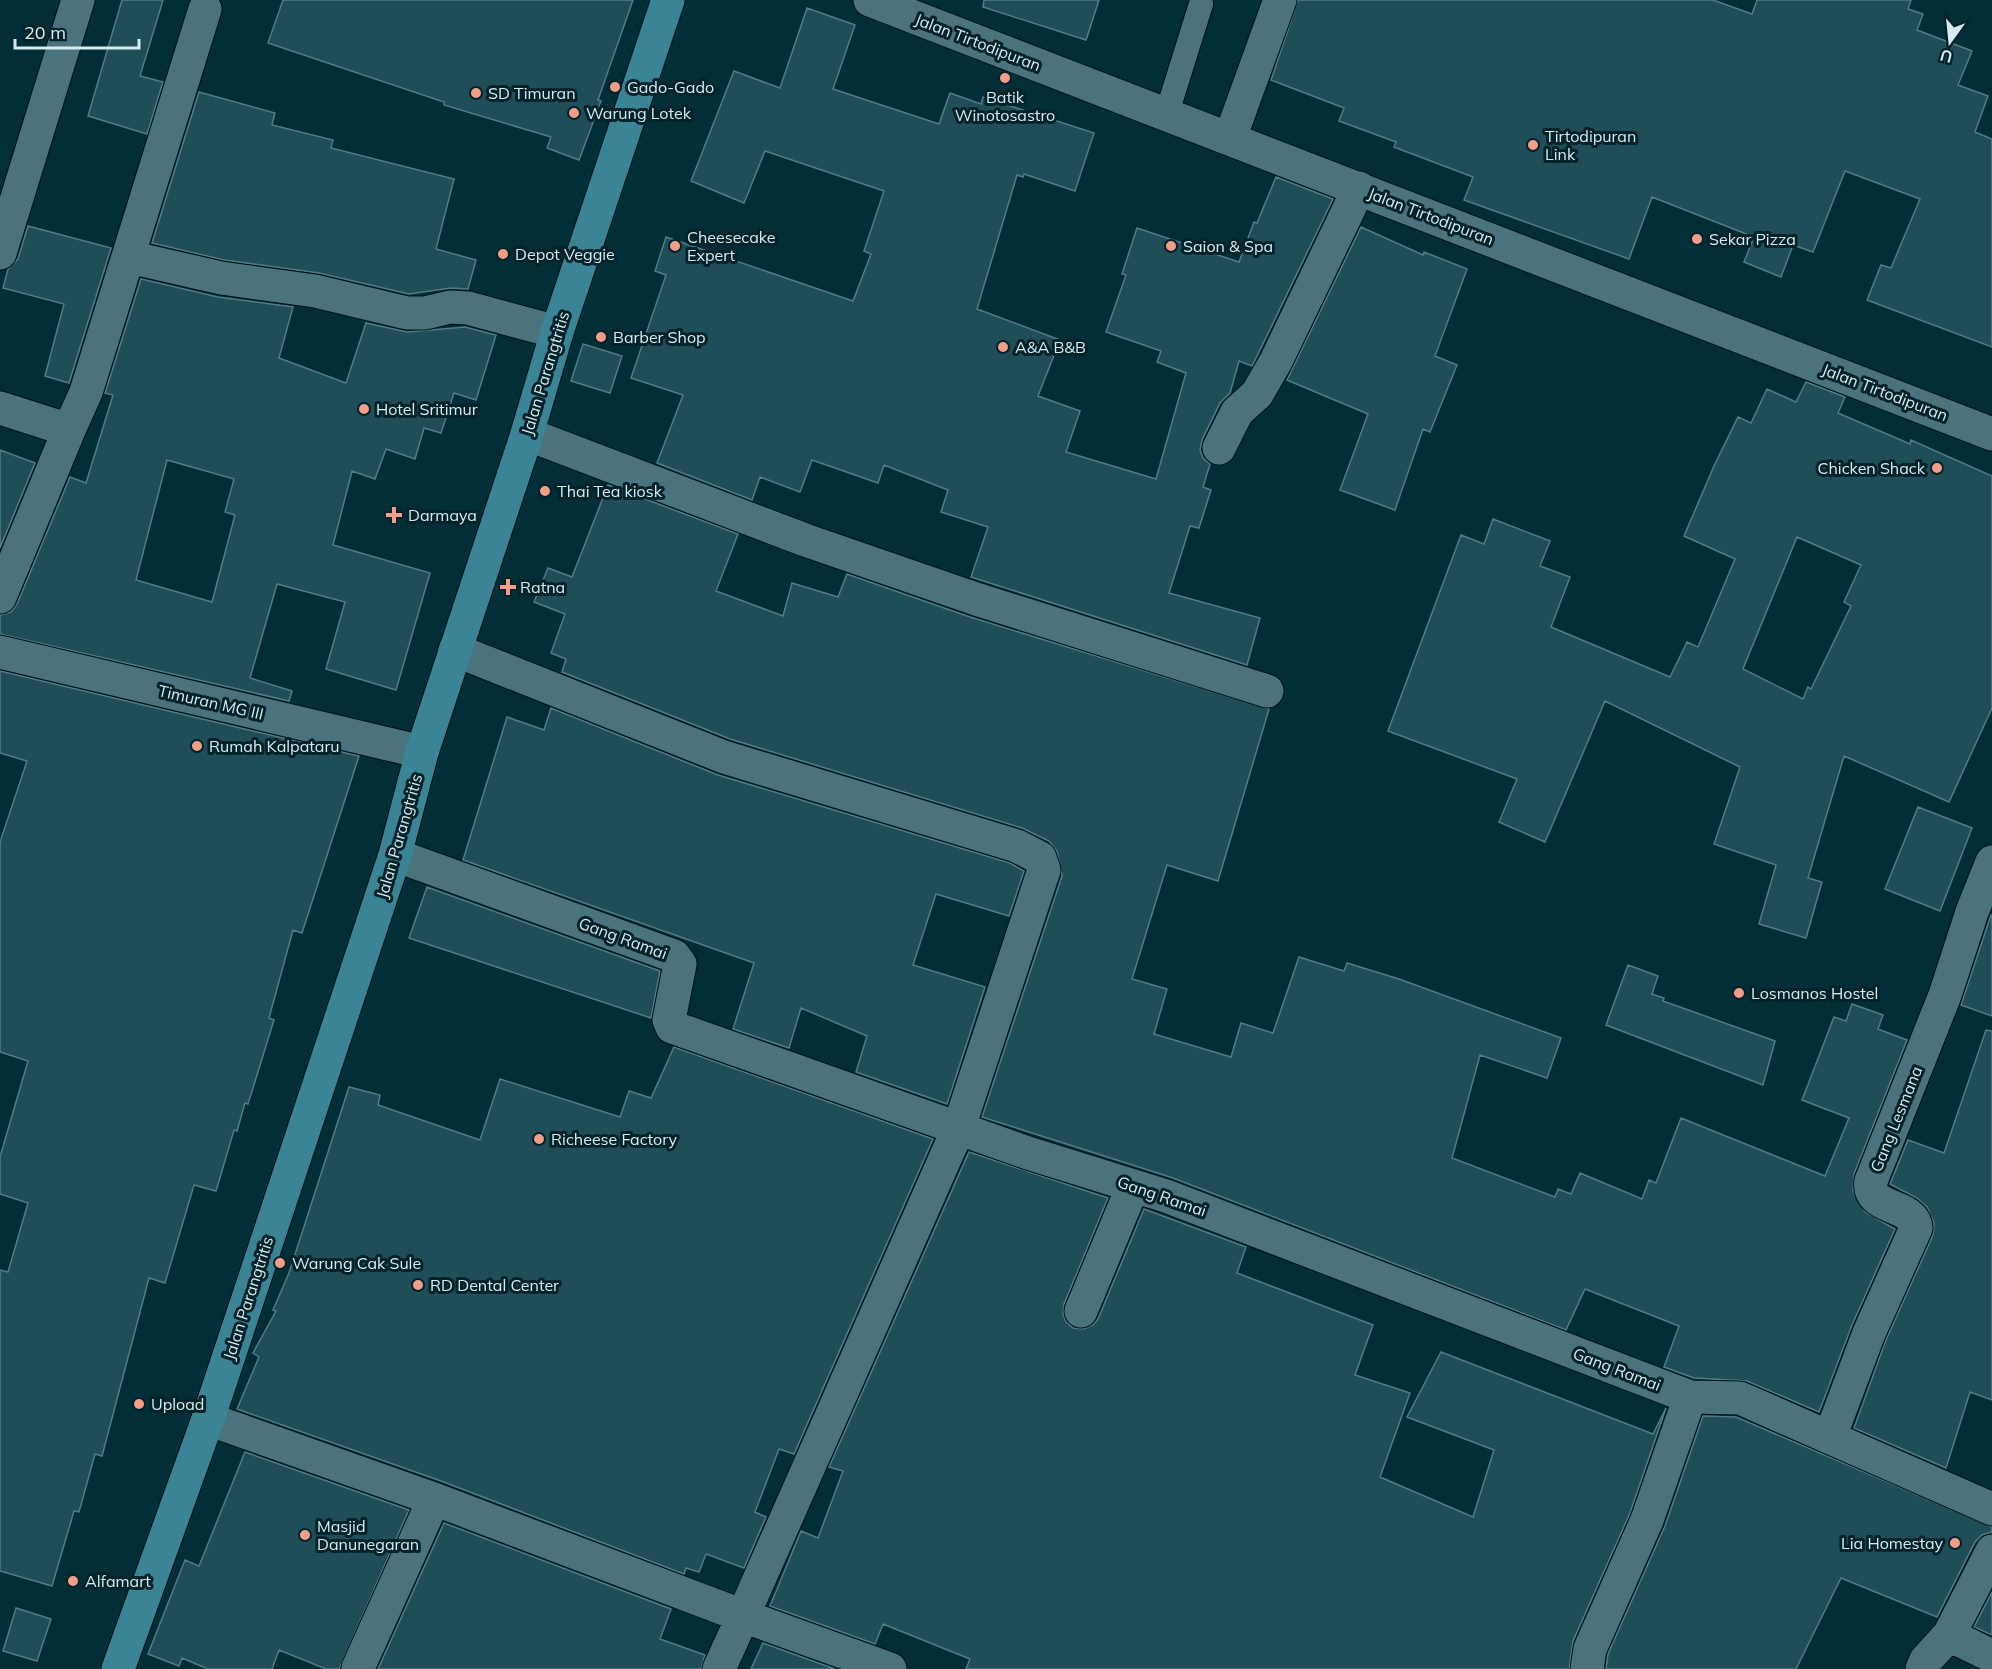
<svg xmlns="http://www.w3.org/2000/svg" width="1992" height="1669" font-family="Mulish,sans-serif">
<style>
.building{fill:#1f4d58;stroke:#527b86;stroke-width:1.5;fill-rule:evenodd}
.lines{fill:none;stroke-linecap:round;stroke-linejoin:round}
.service-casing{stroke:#011419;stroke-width:26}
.minor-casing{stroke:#011419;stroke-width:35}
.tertiary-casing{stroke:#011419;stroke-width:35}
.primary-casing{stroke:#011419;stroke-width:35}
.service{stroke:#4a737d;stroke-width:24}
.minor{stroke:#4a737d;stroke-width:33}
.tertiary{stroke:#4a737d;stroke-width:33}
.primary{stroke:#3a8496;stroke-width:33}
.poi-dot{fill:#f49e89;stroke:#03232a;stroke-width:2}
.labels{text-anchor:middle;stroke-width:6;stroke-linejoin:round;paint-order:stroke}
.street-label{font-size:16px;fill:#d6ebf1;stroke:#03232a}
.poi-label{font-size:16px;fill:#d6ebf1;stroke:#03232a;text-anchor:start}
</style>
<rect width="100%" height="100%" fill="#012e37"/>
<path class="building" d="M 122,0 L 163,0 L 140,76 L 163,82 L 147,134 L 88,116 Z
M 283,0 L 633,0 L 598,100 L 601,101 L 579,160 L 547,148 L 551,137 L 444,105 L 444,102 L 268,43 Z
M 984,0 L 1099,0 L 1086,40 L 983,7 Z
M 1298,0 L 1713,0 L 1752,14 L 1757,0 L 1911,0 L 1908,9 L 1923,14 L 1917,30 L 1972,51 L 1958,85 L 1988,96 L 1975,132 L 1992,139 L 1992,347 L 1867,300 L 1881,265 L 1891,268 L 1920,199 L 1845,171 L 1813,252 L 1793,245 L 1781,277 L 1744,262 L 1754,237 L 1652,197 L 1629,259 L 1464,200 L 1473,177 L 1394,147 L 1396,142 L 1339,121 L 1344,108 L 1271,80 Z
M 807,8 L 855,25 L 833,89 L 939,124 L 950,93 L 981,104 L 983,97 L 1094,133 L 1075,191 L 1024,174 L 1023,177 L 1017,175 L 977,309 L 1060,340 L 1038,396 L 1080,411 L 1066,452 L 1156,479 L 1186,373 L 1157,362 L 1161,351 L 1106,332 L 1126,275 L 1122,274 L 1137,228 L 1239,262 L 1254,222 L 1257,223 L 1276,177 L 1333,199 L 1259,352 L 1252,366 L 1239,361 L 1230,393 L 1220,403 L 1202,440 L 1200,450 L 1203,458 L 1210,464 L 1203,487 L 1211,490 L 1199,528 L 1190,526 L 1169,593 L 1260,618 L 1247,665 L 971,577 L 988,527 L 941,512 L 948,490 L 884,465 L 878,483 L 812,460 L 800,492 L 760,477 L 752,500 L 657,463 L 683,395 L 631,378 L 666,275 L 655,271 L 666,237 L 853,301 L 871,254 L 864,251 L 884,191 L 765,151 L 744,203 L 691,181 L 734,71 L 780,88 Z
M 199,92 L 275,113 L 272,125 L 333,140 L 331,148 L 454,179 L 436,249 L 476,260 L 468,289 L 451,288 L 409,294 L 319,273 L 224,260 L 152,243 Z
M 28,226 L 111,248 L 69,383 L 45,376 L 64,304 L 3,288 L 8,269 L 18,259 Z
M 1361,227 L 1423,255 L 1424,252 L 1467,269 L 1435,356 L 1457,365 L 1430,432 L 1423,429 L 1395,510 L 1340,490 L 1368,414 L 1287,380 Z
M 141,279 L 218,297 L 293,307 L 279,358 L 346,383 L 366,323 L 407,332 L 465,327 L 496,335 L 476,400 L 454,393 L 441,433 L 424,428 L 415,459 L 386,449 L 375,479 L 352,471 L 333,545 L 430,573 L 396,690 L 326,669 L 345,602 L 277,584 L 250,678 L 292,691 L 289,701 L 0,634 L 0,615 L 11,612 L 17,604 L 70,477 L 86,483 L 113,395 L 105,393 ZM 167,460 L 234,479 L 225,512 L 235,515 L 212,602 L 136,580 Z
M 583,344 L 622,356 L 610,393 L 571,381 Z
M 1806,382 L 1845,397 L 1838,413 L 1910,444 L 1911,440 L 1992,476 L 1992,708 L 1949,802 L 1844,756 L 1808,878 L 1822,882 L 1806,938 L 1759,924 L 1776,865 L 1714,844 L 1740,767 L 1605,701 L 1545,842 L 1499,822 L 1517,779 L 1388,731 L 1461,535 L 1484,544 L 1493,519 L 1550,541 L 1540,566 L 1570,577 L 1551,627 L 1670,677 L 1687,642 L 1698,647 L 1735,559 L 1684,536 L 1714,466 L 1738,417 L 1751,423 L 1767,389 L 1796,402 ZM 1797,537 L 1861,565 L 1844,602 L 1851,606 L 1811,689 L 1808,687 L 1803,699 L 1743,669 Z
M 0,450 L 35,463 L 0,548 Z
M 608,485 L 738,534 L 716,591 L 783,616 L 792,583 L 838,597 L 847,574 L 970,617 L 1269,709 L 1218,881 L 1167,865 L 1132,979 L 1167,989 L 1154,1034 L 1231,1057 L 1241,1023 L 1273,1033 L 1299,957 L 1344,971 L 1347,963 L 1399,979 L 1561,1038 L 1547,1078 L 1480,1055 L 1452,1158 L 1555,1197 L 1558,1189 L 1571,1194 L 1580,1173 L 1642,1199 L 1649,1180 L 1656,1183 L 1681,1118 L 1825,1176 L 1849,1118 L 1802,1100 L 1834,1017 L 1846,1021 L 1852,1004 L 1883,1015 L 1878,1029 L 1907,1040 L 1854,1174 L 1853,1191 L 1865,1212 L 1895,1229 L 1852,1325 L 1819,1412 L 1747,1381 L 1694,1378 L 1664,1367 L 1679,1326 L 1585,1289 L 1566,1330 L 1173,1178 L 982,1117 L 1062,876 L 1057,851 L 1049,841 L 1022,828 L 730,739 L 562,672 L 566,659 L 551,653 L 565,614 L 534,602 L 548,568 L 572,577 Z
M 0,671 L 359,756 L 302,933 L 293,930 L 269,1018 L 274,1020 L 248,1104 L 245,1103 L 237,1131 L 234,1130 L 216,1191 L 194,1185 L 165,1283 L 149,1278 L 102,1456 L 95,1454 L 79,1512 L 74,1511 L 52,1586 L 0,1571 L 0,1270 L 8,1272 L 28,1203 L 0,1194 L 0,1157 L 28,1061 L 0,1052 L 0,842 L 27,761 L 0,753 Z
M 551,708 L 718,775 L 1010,863 L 1024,871 L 1009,916 L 936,894 L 913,965 L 985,987 L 947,1104 L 856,1072 L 867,1036 L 801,1008 L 789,1048 L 733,1029 L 754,963 L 463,860 L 507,717 L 544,730 Z
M 1918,807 L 1972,828 L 1940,911 L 1885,889 Z
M 427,887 L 660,971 L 651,1018 L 409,938 Z
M 1991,915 L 1992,915 L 1992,1016 L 1961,1005 Z
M 1628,965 L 1658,976 L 1652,994 L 1664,998 L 1663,1001 L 1775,1041 L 1763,1085 L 1606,1025 Z
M 1986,1030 L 1992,1031 L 1992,1400 L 1970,1392 L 1946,1468 L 1854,1428 L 1886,1340 L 1933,1235 L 1934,1223 L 1927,1207 L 1917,1198 L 1890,1184 L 1908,1140 L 1944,1153 Z
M 674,1047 L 933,1139 L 794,1454 L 779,1449 L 755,1512 L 766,1517 L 744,1568 L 706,1554 L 699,1572 L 686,1568 L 684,1574 L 441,1481 L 237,1409 L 259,1357 L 253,1353 L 276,1311 L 273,1310 L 289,1273 L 349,1087 L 380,1095 L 378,1105 L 480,1140 L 500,1079 L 620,1117 L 629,1091 L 651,1098 Z
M 969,1152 L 1108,1198 L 1064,1304 L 1063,1314 L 1066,1322 L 1073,1328 L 1084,1329 L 1093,1325 L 1098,1319 L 1144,1209 L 1246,1247 L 1237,1273 L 1373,1325 L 1355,1375 L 1410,1393 L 1380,1477 L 1473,1517 L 1494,1450 L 1407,1417 L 1441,1352 L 1653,1434 L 1666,1408 L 1630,1513 L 1573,1641 L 1569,1669 L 966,1669 L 970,1659 L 883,1624 L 875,1644 L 770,1606 L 801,1531 L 818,1538 L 843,1471 L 829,1467 Z
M 1703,1416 L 1736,1417 L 1992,1527 L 1992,1532 L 1982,1535 L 1975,1542 L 1937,1617 L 1841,1578 L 1796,1669 L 1606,1669 L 1608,1654 L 1665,1526 Z
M 245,1452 L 409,1510 L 339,1669 L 326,1669 L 279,1650 L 272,1669 L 208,1669 L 182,1658 L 179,1666 L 148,1654 L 185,1560 L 199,1566 Z
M 444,1523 L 671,1609 L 660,1639 L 705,1655 L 701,1669 L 378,1669 Z
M 1992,1592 L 1992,1635 L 1974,1627 Z
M 16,1608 L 51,1619 L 37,1661 L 3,1651 Z
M 763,1643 L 835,1669 L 751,1669 Z"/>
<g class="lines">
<defs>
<path id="service" d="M 1166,116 L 1201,4"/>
<path id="minor" d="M 1230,138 L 1280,0
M 0,253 L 78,0
M 129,257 L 221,278 L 315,291 L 407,313 L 425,313 L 450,307 L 468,308 L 557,332
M 0,408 L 69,430 L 0,597
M 69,430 L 86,392 L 205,9
M 527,434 L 805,540 L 976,599 L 1267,691
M 1219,448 L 1237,412 L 1257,394 L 1276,361 L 1359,188
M 455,650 L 724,757 L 1017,846 L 1040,858 L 1044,870 L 959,1127 L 743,1616 L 890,1669
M 0,652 L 422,752
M 395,855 L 674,956 L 680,964 L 669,1020 L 672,1027 L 1028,1153 L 1166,1196 L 1690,1397 L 1740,1398 L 1992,1509
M 1081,1311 L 1133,1186
M 208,1419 L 434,1499 L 743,1616 L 719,1669
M 1830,1437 L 1869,1333 L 1916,1228 C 1915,1203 1866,1211 1871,1181 L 1945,995 L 1972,912 L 1992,862
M 1949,1635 L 1992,1656
M 358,1668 L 434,1499
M 1587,1669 L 1590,1649 L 1647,1520 L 1690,1397
M 1922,1669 L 1926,1660 L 1949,1635 L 1992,1551"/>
<path id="tertiary" d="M 870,0 L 1992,434"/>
<path id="primary" d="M 118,1669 L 208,1419 L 395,855 L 422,752 L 527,434 L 557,332 L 668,0"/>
</defs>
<use href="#service" class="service-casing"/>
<use href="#minor" class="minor-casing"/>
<use href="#tertiary" class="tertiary-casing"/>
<use href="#primary" class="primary-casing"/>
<use href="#service" class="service"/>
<use href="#minor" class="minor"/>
<use href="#tertiary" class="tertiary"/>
<use href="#primary" class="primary"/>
</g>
<g class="poi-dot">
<circle cx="1005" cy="78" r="6"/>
<circle cx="615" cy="87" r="6"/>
<circle cx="476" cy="93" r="6"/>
<circle cx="574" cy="113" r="6"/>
<circle cx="1533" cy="145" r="6"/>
<circle cx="1697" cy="239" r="6"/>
<circle cx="675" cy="246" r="6"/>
<circle cx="1171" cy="246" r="6"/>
<circle cx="503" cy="254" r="6"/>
<circle cx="601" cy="337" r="6"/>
<circle cx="1003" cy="347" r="6"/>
<circle cx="364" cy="409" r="6"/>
<circle cx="1937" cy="468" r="6"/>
<circle cx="545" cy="491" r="6"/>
<path d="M391 506h6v6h6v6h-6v6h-6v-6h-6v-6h6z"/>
<path d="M505 578h6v6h6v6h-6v6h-6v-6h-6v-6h6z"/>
<circle cx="197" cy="746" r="6"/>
<circle cx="1739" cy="993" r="6"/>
<circle cx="539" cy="1139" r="6"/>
<circle cx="280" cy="1263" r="6"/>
<circle cx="418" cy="1285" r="6"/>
<circle cx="139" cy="1404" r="6"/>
<circle cx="305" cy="1535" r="6"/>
<circle cx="1955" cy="1543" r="6"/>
<circle cx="73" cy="1581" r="6"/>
</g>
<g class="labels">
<g class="street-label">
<text transform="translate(978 42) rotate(21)" y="6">Jalan Tirtodipuran</text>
<text transform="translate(1431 216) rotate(21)" y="6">Jalan Tirtodipuran</text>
<text transform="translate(545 373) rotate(-73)" y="6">Jalan Parangtritis</text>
<text transform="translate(1885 392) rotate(21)" y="6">Jalan Tirtodipuran</text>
<text transform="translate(211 702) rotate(13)" y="6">Timuran MG III</text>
<text transform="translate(399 836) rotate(-74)" y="6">Jalan Parangtritis</text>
<text transform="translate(623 938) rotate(20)" y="6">Gang Ramai</text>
<text transform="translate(1896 1119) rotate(-68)" y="6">Gang Lesmana</text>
<text transform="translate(1162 1196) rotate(19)" y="6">Gang Ramai</text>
<text transform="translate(248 1298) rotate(-72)" y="6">Jalan Parangtritis</text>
<text transform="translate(1617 1369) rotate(21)" y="6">Gang Ramai</text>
</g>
<g class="poi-label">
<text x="627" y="93">Gado-Gado</text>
<text x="488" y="99">SD Timuran</text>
<text x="1005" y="103" text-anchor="middle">Batik<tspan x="1005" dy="18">Winotosastro</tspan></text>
<text x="586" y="119">Warung Lotek</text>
<text x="1545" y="142">Tirtodipuran<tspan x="1545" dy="18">Link</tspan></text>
<text x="687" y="243">Cheesecake<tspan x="687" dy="18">Expert</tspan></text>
<text x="1709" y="245">Sekar Pizza</text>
<text x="1183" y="252">Saion &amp; Spa</text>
<text x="515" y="260">Depot Veggie</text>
<text x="613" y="343">Barber Shop</text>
<text x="1015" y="353">A&amp;A B&amp;B</text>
<text x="376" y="415">Hotel Sritimur</text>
<text x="1925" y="474" text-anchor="end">Chicken Shack</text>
<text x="557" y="497">Thai Tea kiosk</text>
<text x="408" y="521">Darmaya</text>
<text x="520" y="593">Ratna</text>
<text x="209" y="752">Rumah Kalpataru</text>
<text x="1751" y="999">Losmanos Hostel</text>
<text x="551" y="1145">Richeese Factory</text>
<text x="292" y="1269">Warung Cak Sule</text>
<text x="430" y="1291">RD Dental Center</text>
<text x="151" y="1410">Upload</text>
<text x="317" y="1532">Masjid<tspan x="317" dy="18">Danunegaran</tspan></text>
<text x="1943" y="1549" text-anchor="end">Lia Homestay</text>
<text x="85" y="1587">Alfamart</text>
</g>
</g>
<g transform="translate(1950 42) rotate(195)" stroke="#03232a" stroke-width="4.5" paint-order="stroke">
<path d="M0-4.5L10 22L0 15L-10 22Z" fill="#d6ebf1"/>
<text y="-9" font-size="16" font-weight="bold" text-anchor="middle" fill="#d6ebf1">U</text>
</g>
<path d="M15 39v9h124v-9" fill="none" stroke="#d6ebf1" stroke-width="3"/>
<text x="24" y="39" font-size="18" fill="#d6ebf1" stroke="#03232a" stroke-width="4.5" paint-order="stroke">20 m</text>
</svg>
